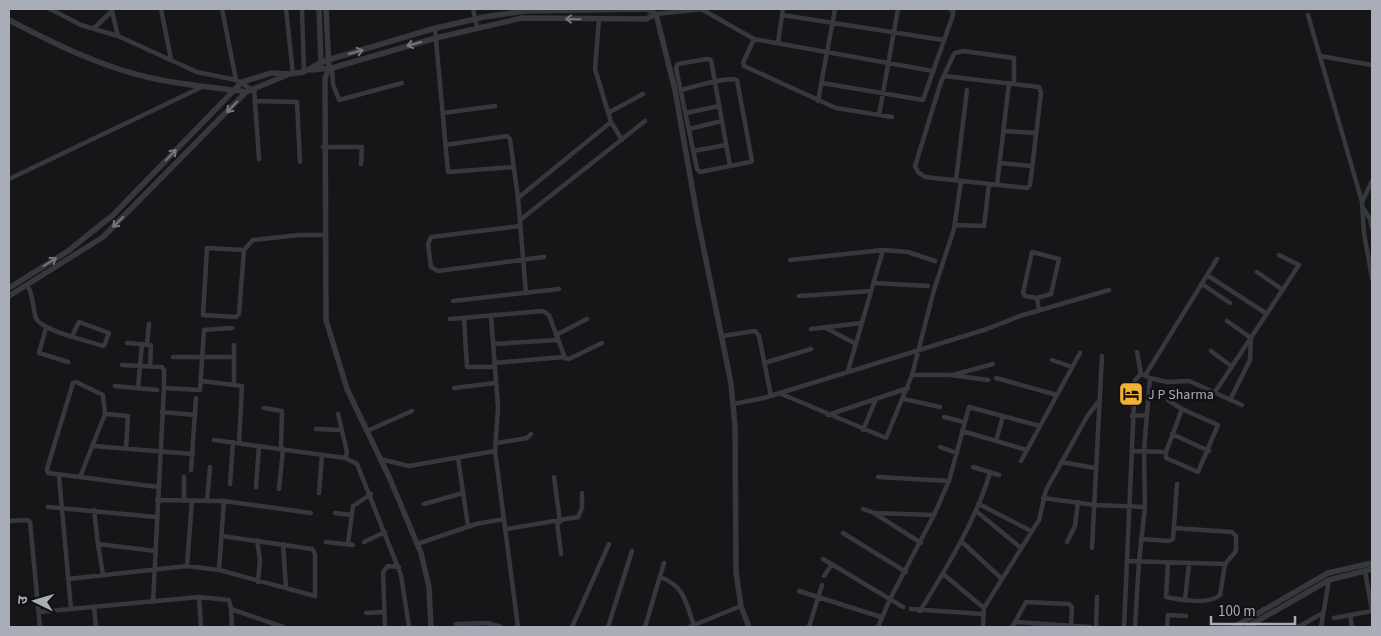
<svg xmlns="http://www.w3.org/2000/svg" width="1381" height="636" font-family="'Source Sans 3','Noto Sans Devanagari',sans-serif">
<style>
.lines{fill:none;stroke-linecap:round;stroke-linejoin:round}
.minor{stroke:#37383d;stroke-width:4.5}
.tertiary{stroke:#37383d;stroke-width:5.5}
.oneway{stroke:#757881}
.labels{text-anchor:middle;stroke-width:5;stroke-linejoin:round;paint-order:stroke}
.poi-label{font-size:14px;fill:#a8adb8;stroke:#111113;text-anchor:start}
</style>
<rect width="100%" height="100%" fill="#161618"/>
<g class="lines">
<path class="minor" d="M 50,9 L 81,25 L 118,36 L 197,72 L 236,80
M 161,9 L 171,59
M 222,9 L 236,80 L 251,89
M 286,9 L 293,74
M 302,9 L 304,72
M 473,9 L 477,27
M 703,10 L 754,39 L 933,71
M 656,14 L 704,9
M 782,15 L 943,40
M 1308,15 L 1362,202 L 1364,233 L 1372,278
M 94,28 L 112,11 L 118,36
M 435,29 L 448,172 L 513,167
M 754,39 L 743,63 L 744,66 L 836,108 L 892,117
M 778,43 L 783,9
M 1320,56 L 1372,65
M 332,68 L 333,84 L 339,100 L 402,83
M 944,76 L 1039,87 L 1041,93 L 1030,185 L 1027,188 L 925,177 L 918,172 L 915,166 L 941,82 L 953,56 L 955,53 L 963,51 L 1014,58 L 1014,83
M 822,83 L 923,100 L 953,15 L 953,10 L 950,9
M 254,88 L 259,159
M 681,90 C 693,87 728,76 737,80 L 752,161 L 750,162 L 700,172 L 697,169 L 676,68 L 678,64 L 707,59 L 711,60 L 730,166
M 255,101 L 297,102 L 300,162
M 818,101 L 835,9
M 443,113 L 495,106
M 608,113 L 643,94
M 686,113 L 719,106
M 879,115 L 898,9
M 611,122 L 622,140
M 689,129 L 722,121
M 1004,131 L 1036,133
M 445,145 L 507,136 L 510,139 L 518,198 L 526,293
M 323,147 L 362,147 L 361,164
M 693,151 L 726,145
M 1000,163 L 1032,166
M 9,179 L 202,87
M 956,180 L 967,90
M 997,185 L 1009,83
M 518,198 L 611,122 L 595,69 L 599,19
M 1362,202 L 1372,181
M 1364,209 L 1370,219 L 1372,228
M 520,220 L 645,121
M 955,225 L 984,226 L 989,184
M 520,226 L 431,237 L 428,244 L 431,267 L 438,271 L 544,257
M 244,250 L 239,314 L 236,317 L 203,315 L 207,248 L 244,250 L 253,240 L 299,235 L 325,235
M 790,260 L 883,250 L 908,252 L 935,261
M 1257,272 L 1283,290
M 1207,275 L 1267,314
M 874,283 L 928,286
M 1202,284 L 1230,303
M 27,285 C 34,295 32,307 36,318 C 41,331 91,342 104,346 L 109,333 L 79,322 L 72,336
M 799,296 L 871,291
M 1037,298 L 1051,294 L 1059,259 L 1032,252 L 1023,293 L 1025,296 L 1037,298 L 1039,310
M 453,301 L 559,289
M 491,316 L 498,407 L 495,451 L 518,627
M 464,318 L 467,367 L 494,367
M 450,319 L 543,311 L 549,315 L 565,358 L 569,359 L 602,343
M 1227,321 L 1251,338 L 1250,360 L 1230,400
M 46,328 L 39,353 L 68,362
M 826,328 L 856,344
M 811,329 L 862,323
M 556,335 L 587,319
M 722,336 L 755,331 L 759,336 L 771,396
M 127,343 L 151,345 L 150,367
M 493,344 L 558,340
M 147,345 L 149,324
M 234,345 L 234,384
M 1211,351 L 1231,366
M 1137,352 L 1141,374
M 173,357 L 234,357
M 1052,360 L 1072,367
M 494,363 L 564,357
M 764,363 L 811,349
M 122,365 L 162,367 L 164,370 L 164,388
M 848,371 L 883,250
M 1146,374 L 1217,259
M 912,375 L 950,375 L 988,380
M 953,375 L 993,364
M 996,378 L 1057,395
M 1150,378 L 1167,382 L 1189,381 L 1242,405
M 202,381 L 242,386 L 239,443
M 76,382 L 103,395 L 105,414 L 80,477 L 48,473 L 47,469 L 73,383 Z
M 115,386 L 157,390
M 138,388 L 142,344
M 454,388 L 495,383
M 1215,392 L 1299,265 L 1279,255
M 779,393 L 886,438 L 912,375 L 934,290 L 954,229 L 961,181
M 904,399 L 940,407
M 1168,400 L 1182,409
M 733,404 L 764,398 L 987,329 L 1020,316 L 1109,290
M 264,408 L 282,411 L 281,449
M 162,412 L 195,415
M 105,414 L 128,416 L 126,448
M 338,414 L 347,452 L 345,458
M 828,415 L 908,388
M 1132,416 L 1147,415
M 944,417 L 964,422
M 316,429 L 341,430
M 863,430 L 876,399
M 367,431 L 412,411
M 962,431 L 1027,450
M 1172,434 L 1209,451
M 214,440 L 345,458 L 357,464 L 401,575 L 409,627
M 996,441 L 1003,416
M 497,443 L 527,438 L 531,434
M 93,446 L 193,454
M 940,447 L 957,453
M 1133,451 L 1166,452 L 1182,409 L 1218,425 L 1198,472 L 1166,458 L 1166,452
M 458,458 L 468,526
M 380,459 L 409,466 L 495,451
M 1021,461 L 1080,353
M 1061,462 L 1095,468
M 973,467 L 999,475
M 191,470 L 196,398
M 59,476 L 71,609
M 80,477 L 158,487
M 554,477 L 560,522
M 878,477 L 949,481
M 230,484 L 233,442
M 256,487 L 259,446
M 279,489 L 283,449
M 319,493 L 322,455
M 1043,498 L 1095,505 L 1145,507
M 157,500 L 224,501 L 311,513
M 184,501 L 184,477
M 207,501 L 210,467
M 424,504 L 463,493
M 979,504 L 1031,531
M 48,507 L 156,517
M 863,509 L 874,513 L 921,543
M 94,510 L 98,544 L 155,551
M 976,511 L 1021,548
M 335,513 L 352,515
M 875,513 L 934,515
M 9,521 L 28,520 L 30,522 L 40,627
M 557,522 L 561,554
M 506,529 L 578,517 L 582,508 L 582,493
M 843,533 L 906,572
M 1141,539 L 1169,541 L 1173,539 L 1177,484
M 257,540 L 260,560 L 258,582
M 961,541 L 1002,579
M 326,542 L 353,545
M 364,542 L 385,532
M 1067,542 L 1075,526 L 1078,502
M 98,544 L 103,575
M 283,544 L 286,588
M 348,544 L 353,506 L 371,494
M 417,544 L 476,524 L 504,519
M 1092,548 L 1102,356
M 823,559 L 903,607
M 1127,561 L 1225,564 L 1236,551 L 1236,536 L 1232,532 L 1174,528
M 1168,563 L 1166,597 C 1179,600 1210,605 1220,595 L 1225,564
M 187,566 L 192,501
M 219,570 L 224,501
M 1365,571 L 1372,610
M 943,574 L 984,608
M 824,576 L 832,564
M 660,577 C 685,586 686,603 694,626
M 68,579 L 187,566 L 219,570 L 315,596 L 315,554 L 312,549 L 222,536
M 799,591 L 881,617
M 199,597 L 201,627
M 1185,599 L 1189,564
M 153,602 L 164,388 L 200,390 L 204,330 L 232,328
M 94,607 L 96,627
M 231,609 L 232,627
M 911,609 L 983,614
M 920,611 C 947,567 975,522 990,473
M 39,612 L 199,597 L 229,600 L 231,609 L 283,627
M 366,613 L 384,612
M 1350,615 L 1352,627
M 1334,618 L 1372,611
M 1015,622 L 1026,602 L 1069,604 L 1072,607 L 1071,625
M 456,624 L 488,623 L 501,627
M 385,627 L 383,572 L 388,566 L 399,567
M 572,627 L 609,544
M 608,627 L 632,551
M 645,627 L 664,563
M 689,627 L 741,606
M 809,627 L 822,585
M 878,627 L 890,599 L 934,515 L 949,481 L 969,407 L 1040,426
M 983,627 L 984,608 L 1039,520 L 1046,490 L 1088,415 L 1100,400
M 1012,627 L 1015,622 L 1090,627
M 1096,627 L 1097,597
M 1124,627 L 1135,380 L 1141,374 L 1150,378 L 1144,450 L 1145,507 L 1139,561 L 1135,627
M 1167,627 L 1168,615 L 1186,616
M 1298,627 L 1323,613
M 1321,627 L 1329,580"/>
<path class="tertiary" d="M 319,9 L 321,64
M 326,9 L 329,69 L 325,78 L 326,320 L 347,389 L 390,479 L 421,553 L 429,587 L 431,627
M 9,20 C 53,43 99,66 147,77 C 179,85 214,87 246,92
M 311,70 L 332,68 L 436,38 L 522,18 L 646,19 L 656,14
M 9,288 L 68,251 L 113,215 L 242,82 L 271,73 L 289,74 L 304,72 L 321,62 L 432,29 L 484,17 L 526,11 L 647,9 L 656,14 L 675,90 L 698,221 L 731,383 L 735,426 L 736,572 L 741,606 L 749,627
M 9,296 L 103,237 L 246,92 L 287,75
M 1234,627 L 1328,573 L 1372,563
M 1247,627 L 1329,580 L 1372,569"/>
</g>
<defs><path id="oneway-shaft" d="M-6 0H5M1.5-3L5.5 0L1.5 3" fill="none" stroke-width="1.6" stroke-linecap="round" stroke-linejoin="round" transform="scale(1.25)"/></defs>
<g class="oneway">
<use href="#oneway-shaft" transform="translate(573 19) rotate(-179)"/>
<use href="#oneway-shaft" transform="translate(414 44) rotate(164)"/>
<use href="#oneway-shaft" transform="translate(356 52) rotate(-16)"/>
<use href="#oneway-shaft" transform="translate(232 107) rotate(134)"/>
<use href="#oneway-shaft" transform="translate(171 155) rotate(-46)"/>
<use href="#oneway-shaft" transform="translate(118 222) rotate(135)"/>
<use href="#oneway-shaft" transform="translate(50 262) rotate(-32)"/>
</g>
<defs>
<symbol id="hotel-square" viewBox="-11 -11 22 22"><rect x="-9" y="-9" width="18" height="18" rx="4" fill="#f2b134" stroke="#111113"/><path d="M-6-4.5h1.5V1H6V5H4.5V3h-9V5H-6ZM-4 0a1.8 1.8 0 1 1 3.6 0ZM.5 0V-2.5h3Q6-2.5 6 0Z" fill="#111"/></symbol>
</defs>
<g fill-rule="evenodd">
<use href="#hotel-square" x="1117" y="380" width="28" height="28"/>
</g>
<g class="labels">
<g class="poi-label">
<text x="1148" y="399">J P Sharma</text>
</g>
</g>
<rect width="1381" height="636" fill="none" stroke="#a8adb8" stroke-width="20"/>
<g transform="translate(35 601) rotate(275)" stroke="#111113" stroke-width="4" paint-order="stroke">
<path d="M0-4L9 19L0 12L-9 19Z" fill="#a8adb8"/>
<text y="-8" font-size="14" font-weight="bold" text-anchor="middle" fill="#a8adb8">उ</text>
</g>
<path d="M1211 616v8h84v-8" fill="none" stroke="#a8adb8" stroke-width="2.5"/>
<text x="1218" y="616" font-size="15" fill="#a8adb8" stroke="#111113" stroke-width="4" paint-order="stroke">100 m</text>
</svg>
